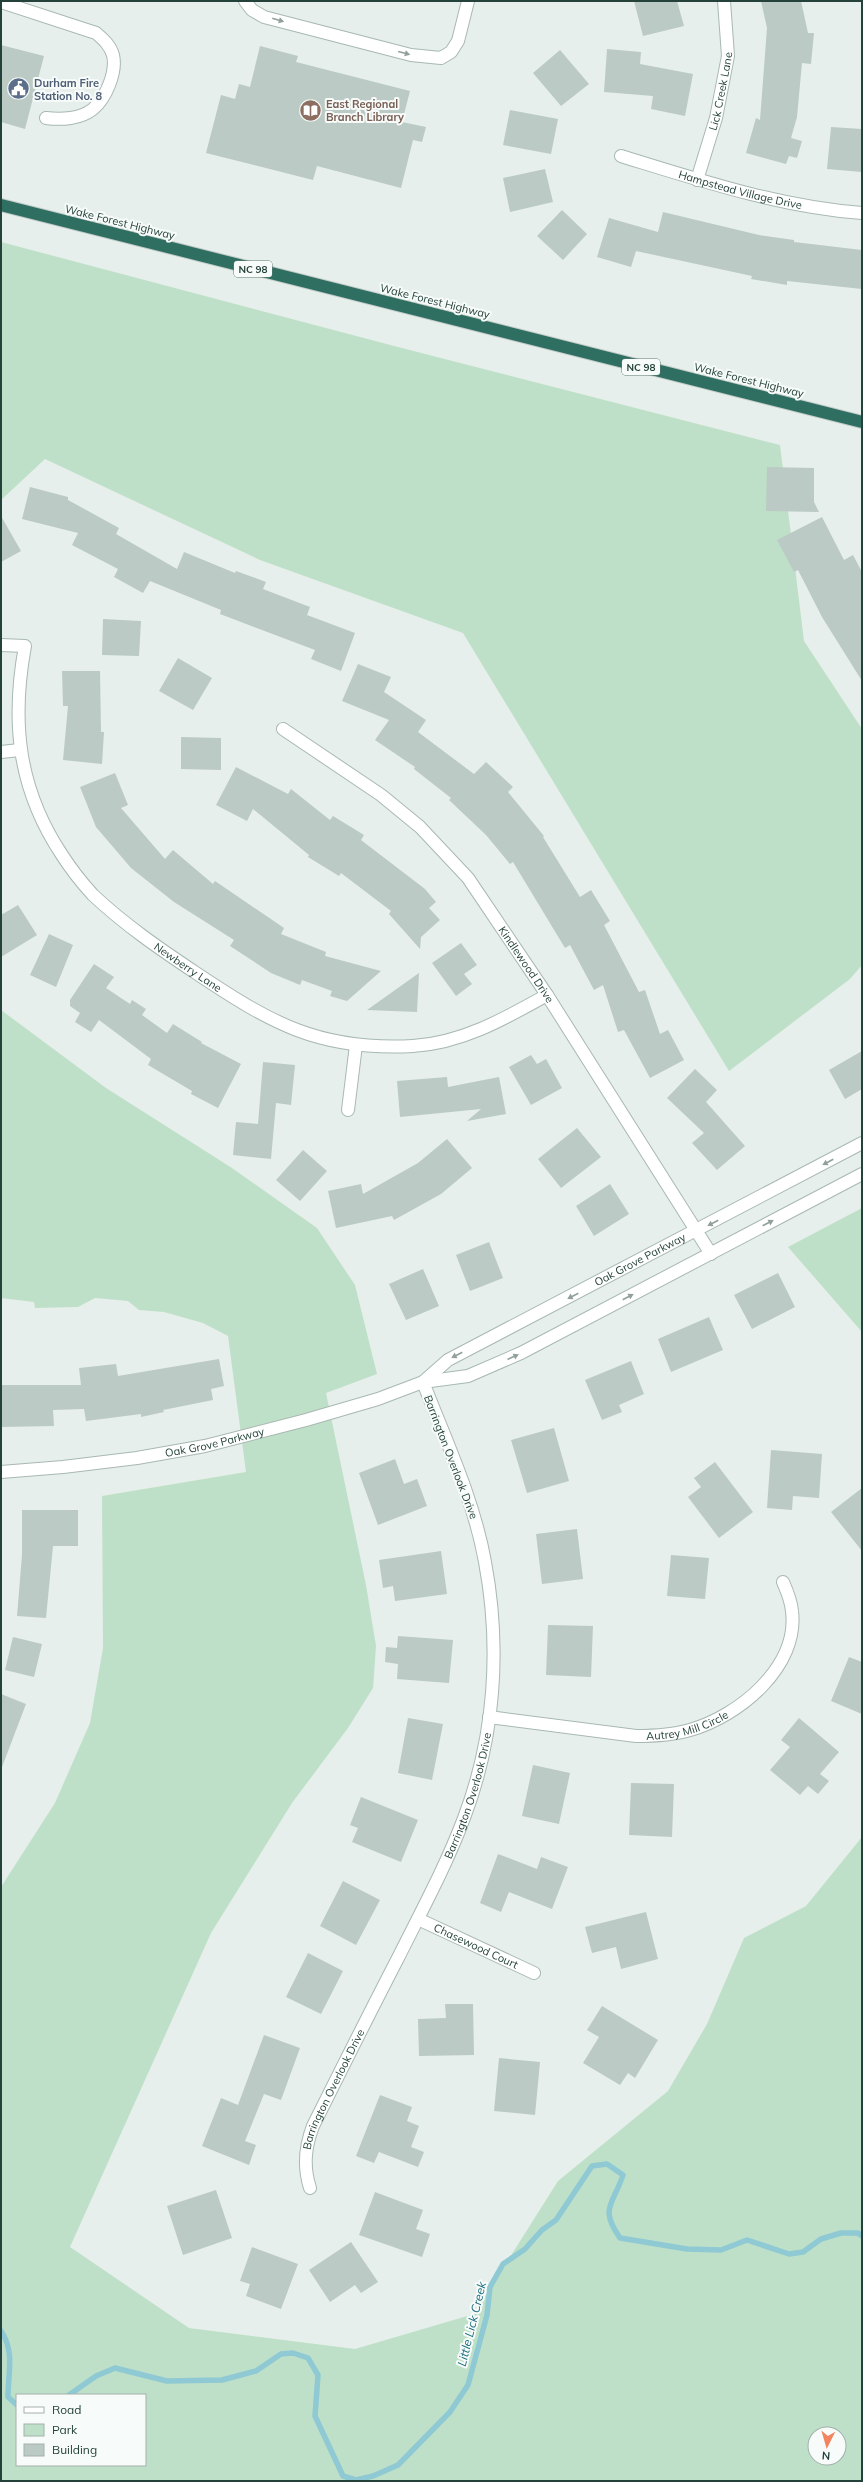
<svg xmlns="http://www.w3.org/2000/svg" width="863" height="2482" font-family="Mulish,sans-serif">
<style>
.green{fill:#bfe0c8;fill-rule:evenodd}
.lines{fill:none;stroke-linecap:round;stroke-linejoin:round}
.stream{stroke:#8ec9d4;stroke-width:5.5}
.building{fill:#bbcac4}
.minor-casing{stroke:#a8b8b2;stroke-width:14}
.highway-casing{stroke:#c2cac8;stroke-width:14}
.minor{stroke:#fff;stroke-width:12}
.highway{stroke:#2f6f62;stroke-width:12}
.oneway{fill:#92a09c}
.labels{text-anchor:middle;stroke-width:4;stroke-linejoin:round;paint-order:stroke}
.shield{fill:#f7fbf9;stroke:#637a73;stroke-width:1}
.shield-label{font-size:10px;font-weight:bold;fill:#24423a}
.service-label{font-size:11px;font-weight:bold;fill:#4e5e75;stroke:#f7fbf9;text-anchor:start}
.street-label{font-size:11px;fill:#24423a;stroke:#f7fbf9}
.education-label{font-size:11px;font-weight:bold;fill:#785e54;stroke:#f7fbf9;text-anchor:start}
.water-label{font-size:12px;font-style:italic;fill:#1c6f80;stroke:#f7fbf9}
</style>
<rect width="100%" height="100%" fill="#e6efeb"/>
<path class="green" d="M 1,242 L 398,347 L 780,445 L 804,641 L 862,729 L 862,965 L 850,979 L 729,1071 L 463,633 L 260,560 L 45,459 L 1,500 Z
M 1,1010 L 106,1088 L 232,1168 L 317,1228 L 355,1285 L 377,1374 L 326,1393 L 366,1585 L 376,1646 L 373,1688 L 348,1728 L 292,1803 L 211,1933 L 70,2247 L 189,2328 L 355,2349 L 474,2314 L 558,2181 L 668,2091 L 707,2024 L 744,1938 L 806,1906 L 862,1837 L 862,2481 L 1,2481 L 1,1887 L 55,1803 L 90,1723 L 103,1648 L 102,1496 L 246,1472 L 228,1336 L 203,1323 L 164,1312 L 139,1310 L 128,1301 L 95,1298 L 78,1307 L 35,1308 L 34,1302 L 1,1298 ZM 17,2395 L 145,2395 L 145,2465 L 17,2465 ZM 815,2434 L 839,2434 L 839,2458 L 815,2458 Z
M 862,1208 L 862,1332 L 788,1247 Z"/>
<g class="lines">
<path class="stream" d="M 1,2331 C 15,2351 8,2374 8,2397 L 17,2405
M 69,2395 L 96,2376 L 115,2368 L 167,2381 L 222,2380 L 256,2371 L 281,2354 L 293,2353 L 308,2358 L 318,2375 L 315,2416 L 343,2476 L 356,2480 L 373,2476 L 398,2465 L 450,2412 L 468,2385 L 487,2315 L 490,2287 L 503,2264 L 525,2249 L 542,2230 L 556,2220 L 592,2166 L 607,2164 L 623,2175 C 613,2205 599,2208 620,2238 L 687,2249 L 721,2250 L 747,2240 L 789,2254 L 803,2252 L 821,2239 L 841,2233 L 858,2233 L 862,2236"/>
</g>
<path class="building" d="M 634,1 L 677,1 L 684,26 L 643,36 Z
M 761,1 L 801,1 L 808,33 L 814,33 L 811,64 L 802,63 L 797,117 L 791,138 L 802,141 L 797,158 L 789,156 L 786,164 L 746,153 L 756,118 L 760,120 L 767,28 Z
M 1,45 L 44,56 L 25,129 L 1,122 Z
M 260,46 L 298,56 L 296,62 L 410,91 L 402,122 L 426,127 L 422,142 L 413,140 L 401,188 L 317,166 L 313,180 L 206,153 L 221,95 L 235,99 L 239,84 L 250,87 Z
M 607,49 L 641,52 L 640,64 L 693,74 L 685,116 L 651,109 L 653,96 L 604,92 Z
M 560,50 L 589,84 L 561,106 L 533,73 Z
M 510,110 L 558,119 L 551,154 L 503,145 Z
M 831,127 L 862,129 L 862,172 L 827,169 Z
M 545,169 L 553,202 L 510,212 L 503,178 Z
M 562,210 L 587,234 L 563,260 L 537,236 Z
M 663,212 L 759,235 L 794,240 L 794,242 L 862,250 L 862,289 L 787,281 L 787,285 L 751,279 L 752,276 L 636,251 L 631,267 L 597,257 L 609,218 L 658,232 Z
M 767,467 L 814,468 L 814,502 L 819,512 L 766,511 Z
M 30,487 L 68,497 L 68,500 L 119,528 L 116,534 L 177,569 L 184,552 L 235,573 L 236,571 L 266,582 L 263,589 L 310,607 L 307,615 L 355,633 L 341,671 L 311,659 L 315,650 L 220,614 L 221,610 L 150,581 L 143,593 L 114,577 L 118,569 L 72,545 L 78,533 L 22,519 Z
M 1,516 L 21,551 L 1,562 Z
M 822,517 L 844,560 L 853,555 L 862,572 L 862,681 L 822,617 L 798,570 L 794,572 L 777,540 Z
M 103,619 L 141,621 L 139,656 L 102,655 Z
M 178,658 L 212,678 L 193,710 L 159,691 Z
M 358,664 L 391,677 L 384,692 L 426,720 L 418,732 L 474,774 L 486,762 L 513,787 L 508,792 L 544,836 L 543,837 L 580,897 L 591,890 L 610,921 L 604,925 L 639,992 L 645,990 L 660,1034 L 668,1030 L 684,1060 L 650,1078 L 624,1030 L 618,1032 L 603,985 L 594,990 L 570,945 L 565,948 L 513,862 L 510,864 L 486,835 L 449,800 L 451,798 L 414,769 L 415,767 L 375,740 L 389,720 L 342,701 Z
M 62,671 L 100,671 L 101,732 L 104,732 L 102,764 L 63,760 L 68,706 L 63,706 Z
M 181,737 L 221,738 L 221,770 L 181,769 Z
M 236,767 L 288,794 L 291,789 L 330,820 L 333,816 L 364,835 L 361,840 L 425,889 L 436,902 L 429,908 L 440,920 L 421,937 L 420,949 L 389,914 L 391,911 L 341,873 L 339,876 L 308,857 L 309,855 L 253,809 L 247,821 L 216,805 Z
M 115,773 L 128,805 L 121,808 L 165,859 L 173,850 L 213,884 L 215,881 L 284,928 L 281,934 L 326,952 L 325,956 L 381,971 L 347,1001 L 330,996 L 332,991 L 302,980 L 300,985 L 271,973 L 230,946 L 234,940 L 174,902 L 131,868 L 96,827 L 80,787 Z
M 18,905 L 37,935 L 1,957 L 1,915 Z
M 49,934 L 73,945 L 56,987 L 30,975 Z
M 461,943 L 477,965 L 464,974 L 472,984 L 456,996 L 432,963 Z
M 94,964 L 114,977 L 106,988 L 130,1004 L 132,1000 L 146,1009 L 142,1015 L 167,1033 L 173,1024 L 202,1042 L 201,1043 L 241,1064 L 218,1108 L 191,1094 L 192,1091 L 148,1065 L 151,1059 L 99,1020 L 91,1032 L 75,1022 L 80,1013 L 70,1006 L 70,1000 Z
M 419,973 L 417,1012 L 367,1010 Z
M 862,1051 L 862,1089 L 845,1099 L 829,1070 Z
M 531,1055 L 537,1064 L 546,1059 L 562,1088 L 531,1105 L 509,1067 Z
M 263,1062 L 295,1065 L 291,1105 L 276,1103 L 271,1159 L 233,1155 L 236,1122 L 258,1124 Z
M 695,1069 L 717,1090 L 706,1102 L 745,1146 L 717,1170 L 692,1143 L 704,1133 L 667,1098 Z
M 447,1077 L 448,1087 L 499,1077 L 506,1114 L 467,1121 L 481,1109 L 400,1117 L 397,1081 Z
M 577,1128 L 601,1157 L 561,1188 L 538,1159 Z
M 447,1139 L 472,1168 L 441,1194 L 394,1220 L 392,1216 L 336,1228 L 328,1191 L 361,1184 L 363,1194 L 418,1163 Z
M 303,1150 L 327,1171 L 300,1201 L 276,1180 Z
M 610,1184 L 629,1214 L 594,1236 L 576,1206 Z
M 489,1242 L 503,1278 L 470,1291 L 456,1255 Z
M 423,1269 L 439,1306 L 406,1320 L 389,1284 Z
M 778,1273 L 795,1307 L 752,1329 L 734,1295 Z
M 709,1317 L 723,1350 L 671,1372 L 658,1339 Z
M 219,1359 L 224,1386 L 211,1389 L 213,1400 L 163,1410 L 164,1412 L 141,1417 L 141,1414 L 86,1421 L 84,1409 L 53,1410 L 54,1426 L 1,1427 L 1,1385 L 81,1385 L 79,1368 L 116,1364 L 118,1376 Z
M 631,1361 L 644,1394 L 619,1405 L 622,1412 L 602,1420 L 585,1380 Z
M 554,1428 L 569,1481 L 527,1493 L 511,1440 Z
M 771,1450 L 822,1454 L 819,1498 L 793,1496 L 792,1510 L 767,1508 Z
M 395,1459 L 404,1484 L 417,1479 L 427,1506 L 378,1525 L 359,1473 Z
M 715,1462 L 753,1512 L 719,1538 L 688,1497 L 701,1487 L 694,1478 Z
M 862,1488 L 862,1551 L 831,1512 Z
M 22,1510 L 78,1510 L 78,1546 L 53,1546 L 46,1618 L 17,1616 L 22,1555 Z
M 577,1529 L 583,1579 L 542,1584 L 536,1534 Z
M 441,1551 L 447,1594 L 395,1601 L 393,1586 L 383,1588 L 379,1560 Z
M 671,1555 L 709,1558 L 705,1599 L 667,1596 Z
M 548,1625 L 593,1626 L 591,1677 L 546,1675 Z
M 398,1636 L 453,1640 L 449,1683 L 397,1679 L 398,1664 L 385,1662 L 386,1647 L 397,1648 Z
M 13,1637 L 42,1644 L 34,1677 L 5,1670 Z
M 849,1657 L 862,1662 L 862,1714 L 831,1701 Z
M 1,1694 L 26,1704 L 2,1767 L 1,1766 Z
M 408,1718 L 443,1724 L 432,1780 L 398,1773 Z
M 799,1718 L 839,1752 L 820,1774 L 829,1781 L 818,1794 L 808,1786 L 800,1795 L 770,1770 L 790,1747 L 781,1740 Z
M 533,1765 L 570,1773 L 559,1824 L 522,1816 Z
M 631,1783 L 674,1784 L 672,1837 L 629,1835 Z
M 361,1797 L 418,1820 L 401,1862 L 352,1842 L 358,1828 L 350,1825 Z
M 498,1854 L 537,1869 L 541,1857 L 568,1867 L 552,1909 L 509,1892 L 501,1912 L 480,1903 Z
M 343,1881 L 380,1900 L 356,1945 L 320,1926 Z
M 646,1912 L 658,1959 L 621,1969 L 616,1947 L 592,1953 L 585,1927 Z
M 308,1953 L 343,1971 L 321,2014 L 286,1997 Z
M 445,2004 L 473,2004 L 474,2055 L 419,2056 L 418,2019 L 446,2018 Z
M 602,2006 L 658,2040 L 635,2078 L 628,2073 L 620,2085 L 583,2063 L 599,2037 L 587,2030 Z
M 264,2035 L 300,2048 L 281,2100 L 264,2094 L 245,2141 L 256,2145 L 249,2165 L 202,2146 L 221,2098 L 238,2105 Z
M 499,2058 L 540,2062 L 535,2115 L 494,2111 Z
M 380,2095 L 412,2107 L 407,2121 L 419,2126 L 411,2147 L 424,2152 L 418,2167 L 379,2152 L 374,2163 L 356,2156 Z
M 216,2190 L 232,2238 L 183,2255 L 167,2206 Z
M 375,2192 L 423,2210 L 416,2229 L 430,2234 L 422,2257 L 359,2235 Z
M 351,2242 L 378,2282 L 361,2293 L 355,2285 L 330,2302 L 309,2270 Z
M 252,2247 L 298,2264 L 281,2309 L 246,2296 L 250,2284 L 240,2281 Z"/>
<g class="lines">
<defs>
<g id="minor">
<path d="M 245,1 L 252,10 L 264,17 L 411,55 L 441,58 L 451,52 L 458,41 L 468,1"/>
<path d="M 1,2 L 96,33 C 103,39 110,45 113,55 C 117,72 106,98 93,109 C 81,119 61,120 46,118"/>
<path id="s1" d="M 621,156 C 699,180 780,207 862,213"/>
<path id="s2" d="M 697,180 L 716,118 L 728,56 L 724,1"/>
<path id="s3" d="M 1,645 L 25,646 C 11,722 18,789 62,855 C 71,869 82,883 93,895 C 125,925 160,949 196,973 C 271,1023 319,1051 413,1046 C 462,1043 504,1019 547,995"/>
<path id="s4" d="M 283,729 L 381,795 L 420,827 L 468,878 L 547,995 L 711,1254"/>
<path d="M 1,752 L 20,750"/>
<path d="M 348,1110 L 356,1045"/>
<path id="s5" d="M 423,1382 L 448,1360 L 862,1143"/>
<path id="s6" d="M 1,1472 L 63,1467 L 137,1458 L 205,1446 L 306,1420 L 378,1399 L 423,1382 L 468,1376 L 521,1353 L 862,1174"/>
<path id="s7" d="M 489,1717 L 636,1736 C 654,1736 673,1735 690,1730 C 739,1716 799,1667 792,1611 C 791,1600 787,1591 783,1582"/>
<path id="s8" d="M 418,1919 L 534,1973"/>
<path id="s9" d="M 310,2188 C 303,2166 305,2147 313,2126 C 341,2070 369,2014 398,1958 C 421,1912 446,1866 464,1818 C 495,1737 501,1647 485,1562 C 474,1500 446,1441 423,1382"/>
</g>
<path id="highway" d="M 1,205 L 862,422"/>
</defs>
<use href="#minor" class="minor-casing"/>
<use href="#highway" class="highway-casing"/>
<use href="#minor" class="minor"/>
<use href="#highway" class="highway"/>
</g>
<defs><path id="oneway-solid" d="M-6-.8H1V-3.2L6.5 0L1 3.2V.8H-6Z"/></defs>
<g class="oneway">
<use href="#oneway-solid" transform="translate(278 20) rotate(16)"/>
<use href="#oneway-solid" transform="translate(404 53) rotate(15)"/>
<use href="#oneway-solid" transform="translate(828 1162) rotate(152)"/>
<use href="#oneway-solid" transform="translate(713 1223) rotate(152)"/>
<use href="#oneway-solid" transform="translate(768 1223) rotate(-27)"/>
<use href="#oneway-solid" transform="translate(573 1296) rotate(153)"/>
<use href="#oneway-solid" transform="translate(628 1297) rotate(-28)"/>
<use href="#oneway-solid" transform="translate(457 1355) rotate(153)"/>
<use href="#oneway-solid" transform="translate(513 1357) rotate(-24)"/>
</g>
<defs>
<symbol id="civic-disc" viewBox="-11 -11 22 22"><circle r="9.5" fill="#5c6f8a" stroke="#f7fbf9"/><path d="M-.6-6.5H3V-4.5H.6V-3L4-1V1h2V6H-6V1h2V-1L-.6-3ZM-1.2 2.5V6h2.4V2.5Z" fill="#fff"/></symbol>
<symbol id="library-disc" viewBox="-11 -11 22 22"><circle r="9.5" fill="#8d6e63" stroke="#f7fbf9"/><path d="M-6-4Q-3-5.5-.7-3.5V5Q-3 3-6 4ZM6-4Q3-5.5 .7-3.5V5Q3 3 6 4Z" fill="#fff"/></symbol>
</defs>
<g fill-rule="evenodd">
<use href="#civic-disc" x="6" y="76" width="25" height="25"/>
<use href="#library-disc" x="298" y="98" width="25" height="25"/>
</g>
<g class="labels">
<g class="shield">
<rect x="234" y="261" width="38" height="16" rx="3"/>
<rect x="622" y="359" width="38" height="16" rx="3"/>
</g>
<g class="shield-label">
<text x="253" y="273">NC 98</text>
<text x="641" y="371">NC 98</text>
</g>
<g class="service-label">
<text x="34" y="87">Durham Fire<tspan x="34" dy="13">Station No. 8</tspan></text>
</g>
<g class="street-label">
<text dy="4" stroke="none"><textPath href="#s2" startOffset="92">Lick Creek Lane</textPath></text>
<text dy="4" stroke="none"><textPath href="#s1" startOffset="124">Hampstead Village Drive</textPath></text>
<text transform="translate(120 222) rotate(14)" y="4">Wake Forest Highway</text>
<text transform="translate(435 301) rotate(14)" y="4">Wake Forest Highway</text>
<text transform="translate(749 380) rotate(14)" y="4">Wake Forest Highway</text>
<text dy="4" stroke="none"><textPath href="#s4" startOffset="343">Kindlewood Drive</textPath></text>
<text dy="4" stroke="none"><textPath href="#s3" startOffset="412">Newberry Lane</textPath></text>
<text dy="4" stroke="none"><textPath href="#s5" startOffset="250">Oak Grove Parkway</textPath></text>
<text dy="4" stroke="none"><textPath href="#s6" startOffset="216">Oak Grove Parkway</textPath></text>
<text transform="translate(451 1457) rotate(69)" y="4">Barrington Overlook Drive</text>
<text dy="4" stroke="none"><textPath href="#s7" startOffset="201">Autrey Mill Circle</textPath></text>
<text dy="4" stroke="none"><textPath href="#s9" startOffset="429">Barrington Overlook Drive</textPath></text>
<text dy="4" stroke="none"><textPath href="#s8" startOffset="64">Chasewood Court</textPath></text>
<text dy="4" stroke="none"><textPath href="#s9" startOffset="105">Barrington Overlook Drive</textPath></text>
</g>
<g class="education-label">
<text x="326" y="108">East Regional<tspan x="326" dy="13">Branch Library</tspan></text>
</g>
<g class="water-label">
<text transform="translate(472 2324) rotate(-76)" y="4">Little Lick Creek</text>
</g>
</g>
<rect width="863" height="2482" fill="none" stroke="#24423a" stroke-width="4"/>
<rect x="16" y="2394" width="130" height="72" fill="#f7fbf9" stroke="#a3b1ad"/>
<rect x="24" y="2407" width="20" height="6" fill="#ffffff" stroke="#a3b1ad"/>
<text x="52" y="2414" font-size="12" fill="#24423a">Road</text>
<rect x="24" y="2424" width="20" height="12" fill="#bfe0c8" stroke="#a3b1ad"/>
<text x="52" y="2434" font-size="12" fill="#24423a">Park</text>
<rect x="24" y="2444" width="20" height="12" fill="#bbcac4" stroke="#a3b1ad"/>
<text x="52" y="2454" font-size="12" fill="#24423a">Building</text>
<g transform="translate(827 2446) rotate(185)"><circle r="19" fill="#f7fbf9" stroke="#a3b1ad"/>
<path d="M0-3L7 15L0 10L-7 15Z" fill="#f4845f"/>
<text y="-6" font-size="11" font-weight="bold" text-anchor="middle" fill="#24423a">N</text>
</g>
</svg>
